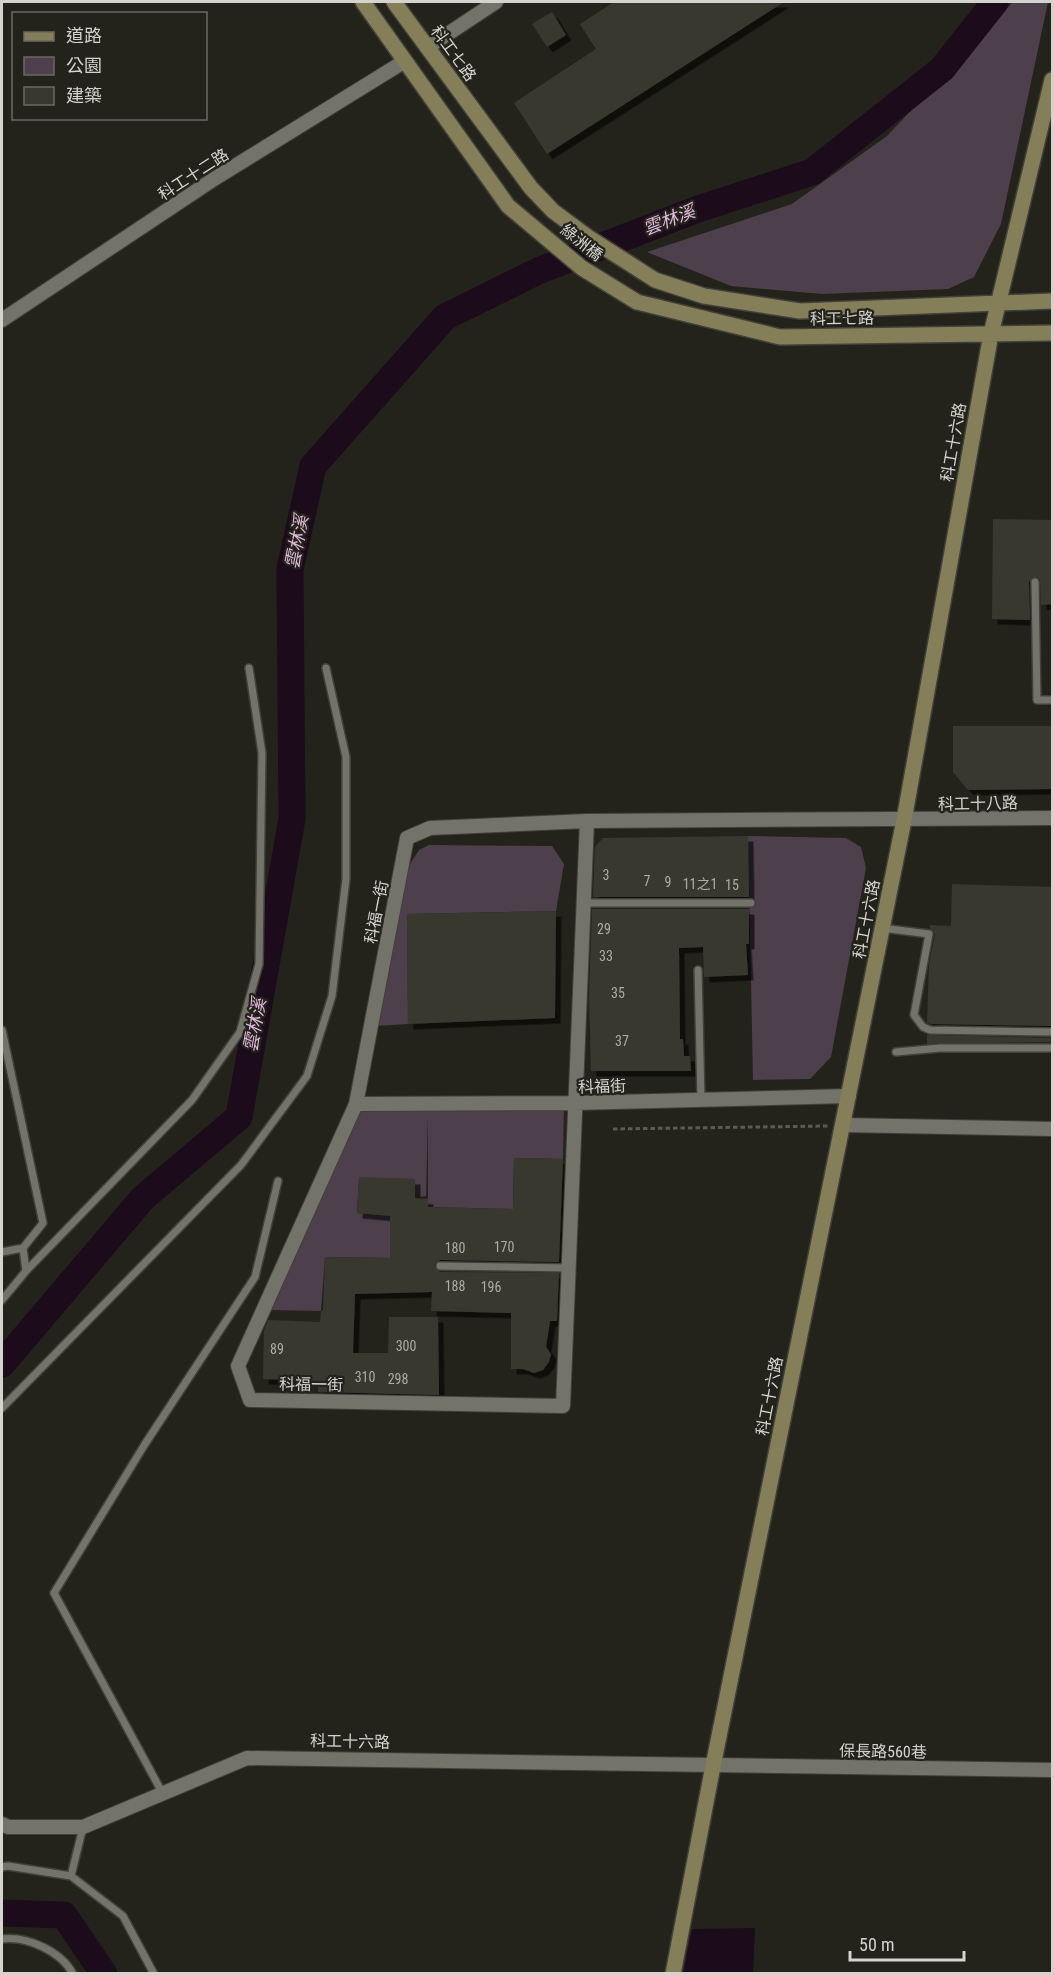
<svg xmlns="http://www.w3.org/2000/svg" width="1054" height="1975" font-family="'Roboto Condensed','Noto Sans TC',sans-serif">
<style>
.green{fill:#4d3f4c}
.water{fill:#1c0b1b}
.lines{fill:none;stroke-linecap:round;stroke-linejoin:round}
.river{stroke:#1c0b1b;stroke-width:27}
.building{fill:#39382f;filter:url(#shadow)}
.lane-casing{stroke:#41403a;stroke-width:10}
.street-casing{stroke:#41403a;stroke-width:16}
.secondary-casing{stroke:#41403a;stroke-width:18}
.path{stroke:#5b5a53;stroke-width:3;stroke-dasharray:4.5 3;stroke-linecap:butt}
.lane{stroke:#747369;stroke-width:7}
.street{stroke:#747369;stroke-width:14}
.secondary{stroke:#847e59;stroke-width:15}
.labels{text-anchor:middle;stroke-width:4.5;stroke-linejoin:round;paint-order:stroke}
.number-label{font-size:14px;fill:#adaca6}
.street-label{font-size:16px;fill:#d4d3ce;stroke:#24231b}
.water-label{font-size:18px;font-style:italic;fill:#e2b7dd;stroke:#24231b}
</style>
<defs>
<filter id="shadow"><feDropShadow dx="5.5" dy="5.5" stdDeviation="0" flood-color="#0009"/></filter>
</defs>
<rect width="100%" height="100%" fill="#24231b"/>
<path class="green" d="M 1013,2 L 1048,2 L 1001,224 L 974,277 L 948,289 L 822,294 L 731,286 L 647,252 L 792,204 L 887,136 Z
M 748,836 L 846,838 L 861,847 L 866,868 L 831,1057 L 810,1079 L 753,1080 Z
M 429,845 L 552,846 L 564,864 L 556,911 L 407,914 L 408,1024 L 376,1026 L 403,875 L 419,850 Z
M 564,1103 L 563,1159 L 514,1158 L 513,1209 L 428,1207 L 428,1116 L 426,1196 L 415,1198 L 414,1179 L 359,1178 L 357,1213 L 390,1216 L 390,1258 L 325,1257 L 321,1311 L 270,1310 L 356,1104 Z"/>
<path class="water" d="M 755,1928 L 753,1973 L 683,1973 L 692,1929 Z"/>
<g class="lines">
<path class="river" d="M 2,1364 L 143,1198 L 239,1117 L 292,819 L 290,569 L 313,466 L 445,317 L 538,271 L 698,209 L 812,172 L 942,69 L 995,2
M 2,1913 L 64,1915 L 104,1974"/>
</g>
<path class="building" d="M 614,2 L 784,2 L 547,154 L 514,103 L 596,49 L 580,24 Z
M 552,12 L 566,35 L 547,47 L 532,24 Z
M 993,519 L 1053,520 L 1053,604 L 1041,605 L 1040,580 L 1037,577 L 1032,578 L 1029,582 L 1030,620 L 992,619 Z
M 953,726 L 1053,726 L 1053,789 L 968,790 L 953,772 Z
M 748,836 L 749,897 L 593,897 L 595,847 L 603,838 Z
M 952,884 L 1053,887 L 1053,1026 L 931,1024 L 927,1023 L 929,965 L 935,934 L 930,928 L 930,925 L 951,926 Z
M 592,909 L 749,909 L 749,944 L 746,944 L 748,975 L 704,977 L 703,947 L 679,948 L 680,1039 L 683,1039 L 684,1056 L 690,1056 L 691,1071 L 591,1071 L 589,998 Z
M 556,911 L 555,1018 L 408,1024 L 407,914 Z
M 927,1035 L 1053,1038 L 1053,1042 L 927,1044 Z
M 514,1158 L 563,1159 L 559,1262 L 440,1260 L 436,1263 L 434,1266 L 440,1272 L 559,1273 L 557,1321 L 550,1321 L 546,1347 L 551,1354 L 549,1362 L 543,1370 L 534,1373 L 523,1369 L 511,1369 L 511,1313 L 431,1311 L 432,1292 L 355,1294 L 353,1353 L 388,1353 L 389,1317 L 438,1317 L 439,1395 L 318,1392 L 318,1381 L 263,1379 L 264,1331 L 268,1320 L 320,1322 L 321,1311 L 323,1311 L 325,1257 L 390,1258 L 390,1216 L 357,1213 L 359,1177 L 415,1179 L 415,1198 L 428,1199 L 428,1207 L 513,1209 Z"/>
<g class="lines">
<defs>
<path id="lane" d="M 1035,582 L 1037,700 L 1052,700
M 584,903 L 751,903
M 882,928 L 929,934 L 914,1015 L 923,1027 L 930,1030 L 1052,1032
M 698,970 L 701,1100
M 2,1030 L 43,1223 L 23,1248 L 26,1271 L 2,1300
M 896,1052 L 940,1048 L 1052,1048
M 2,1252 L 23,1248
M 440,1266 L 569,1268
M 26,1271 L 192,1100 L 240,1032 L 259,964 L 262,753 L 249,668
M 2,1408 L 241,1165 L 307,1076 L 332,996 L 346,879 L 346,757 L 326,668
M 163,1794 L 54,1593 L 145,1444 L 255,1277 L 278,1181
M 2,1867 L 8,1866 L 71,1876 L 123,1916 L 154,1974
M 71,1876 L 83,1827
M 2,1939 C 27,1936 61,1951 73,1974"/>
<path id="street" d="M 428,47 L 496,2
M 2,320 L 214,179 L 405,61
M 587,821 L 563,1406 L 250,1400 L 238,1366 L 356,1104 L 407,838 L 430,828 L 587,821 L 1052,818
M 356,1104 L 575,1103 L 849,1096
M 842,1125 L 1052,1129
M 2,1824 L 8,1827 L 83,1827 L 247,1758 L 1052,1770"/>
<path id="secondary" d="M 363,2 L 508,206 L 582,268 L 637,302 L 780,337 L 1052,333
M 394,2 L 531,188 L 553,211 L 588,237 L 655,280 L 704,296 L 800,311 L 1052,301
M 673,1974 L 713,1766 L 904,820 L 991,334 L 1052,80"/>
</defs>
<use href="#lane" class="lane-casing"/>
<use href="#street" class="street-casing"/>
<use href="#secondary" class="secondary-casing"/>
<path class="path" d="M 613,1129 L 828,1126"/>
<use href="#lane" class="lane"/>
<use href="#street" class="street"/>
<use href="#secondary" class="secondary"/>
</g>
<g class="labels">
<g class="number-label">
<text x="606" y="880">3</text>
<text x="647" y="886">7</text>
<text x="668" y="887">9</text>
<text x="700" y="889">11之1</text>
<text x="732" y="890">15</text>
<text x="604" y="934">29</text>
<text x="606" y="961">33</text>
<text x="618" y="998">35</text>
<text x="622" y="1046">37</text>
<text x="504" y="1252">170</text>
<text x="455" y="1253">180</text>
<text x="455" y="1291">188</text>
<text x="491" y="1292">196</text>
<text x="406" y="1351">300</text>
<text x="277" y="1354">89</text>
<text x="365" y="1382">310</text>
<text x="398" y="1384">298</text>
</g>
<g class="street-label">
<text transform="translate(454 53) rotate(54)" y="6">科工七路</text>
<text transform="translate(193 174) rotate(-33)" y="6">科工十二路</text>
<text transform="translate(582 242) rotate(38)" y="6">綠洲橋</text>
<text transform="translate(842 318) rotate(-1)" y="6">科工七路</text>
<text transform="translate(953 442) rotate(-80)" y="6">科工十六路</text>
<text transform="translate(978 803) rotate(-1)" y="6">科工十八路</text>
<text transform="translate(376 912) rotate(-79)" y="6">科福一街</text>
<text transform="translate(866 919) rotate(-79)" y="6">科工十六路</text>
<text transform="translate(602 1086) rotate(-2)" y="6">科福街</text>
<text transform="translate(311 1384) rotate(1)" y="6">科福一街</text>
<text transform="translate(769 1396) rotate(-79)" y="6">科工十六路</text>
<text transform="translate(350 1741) rotate(1)" y="6">科工十六路</text>
<text transform="translate(883 1751) rotate(1)" y="6">保長路560巷</text>
</g>
<g class="water-label">
<text transform="translate(669 220) rotate(-21)" y="6">雲林溪</text>
<text transform="translate(297 542) rotate(-79)" y="6">雲林溪</text>
<text transform="translate(255 1025) rotate(-80)" y="6">雲林溪</text>
</g>
</g>
<rect width="1054" height="1975" fill="none" stroke="#d4d3ce" stroke-width="6"/>
<rect x="12" y="12" width="195" height="108" fill="#24231b" stroke="#6a6963" stroke-width="1.5"/>
<rect x="24" y="32" width="30" height="9" fill="#847e59" stroke="#6a6963" stroke-width="1.5"/>
<text x="66" y="42" font-size="18" fill="#d4d3ce">道路</text>
<rect x="24" y="57" width="30" height="18" fill="#4d3f4c" stroke="#6a6963" stroke-width="1.5"/>
<text x="66" y="72" font-size="18" fill="#d4d3ce">公園</text>
<rect x="24" y="87" width="30" height="18" fill="#39382f" stroke="#6a6963" stroke-width="1.5"/>
<text x="66" y="102" font-size="18" fill="#d4d3ce">建築</text>
<path d="M850 1951v9h114v-9" fill="none" stroke="#d4d3ce" stroke-width="3"/>
<text x="859" y="1951" font-size="18" fill="#d4d3ce" stroke="#24231b" stroke-width="4.5" paint-order="stroke">50 m</text>
</svg>
